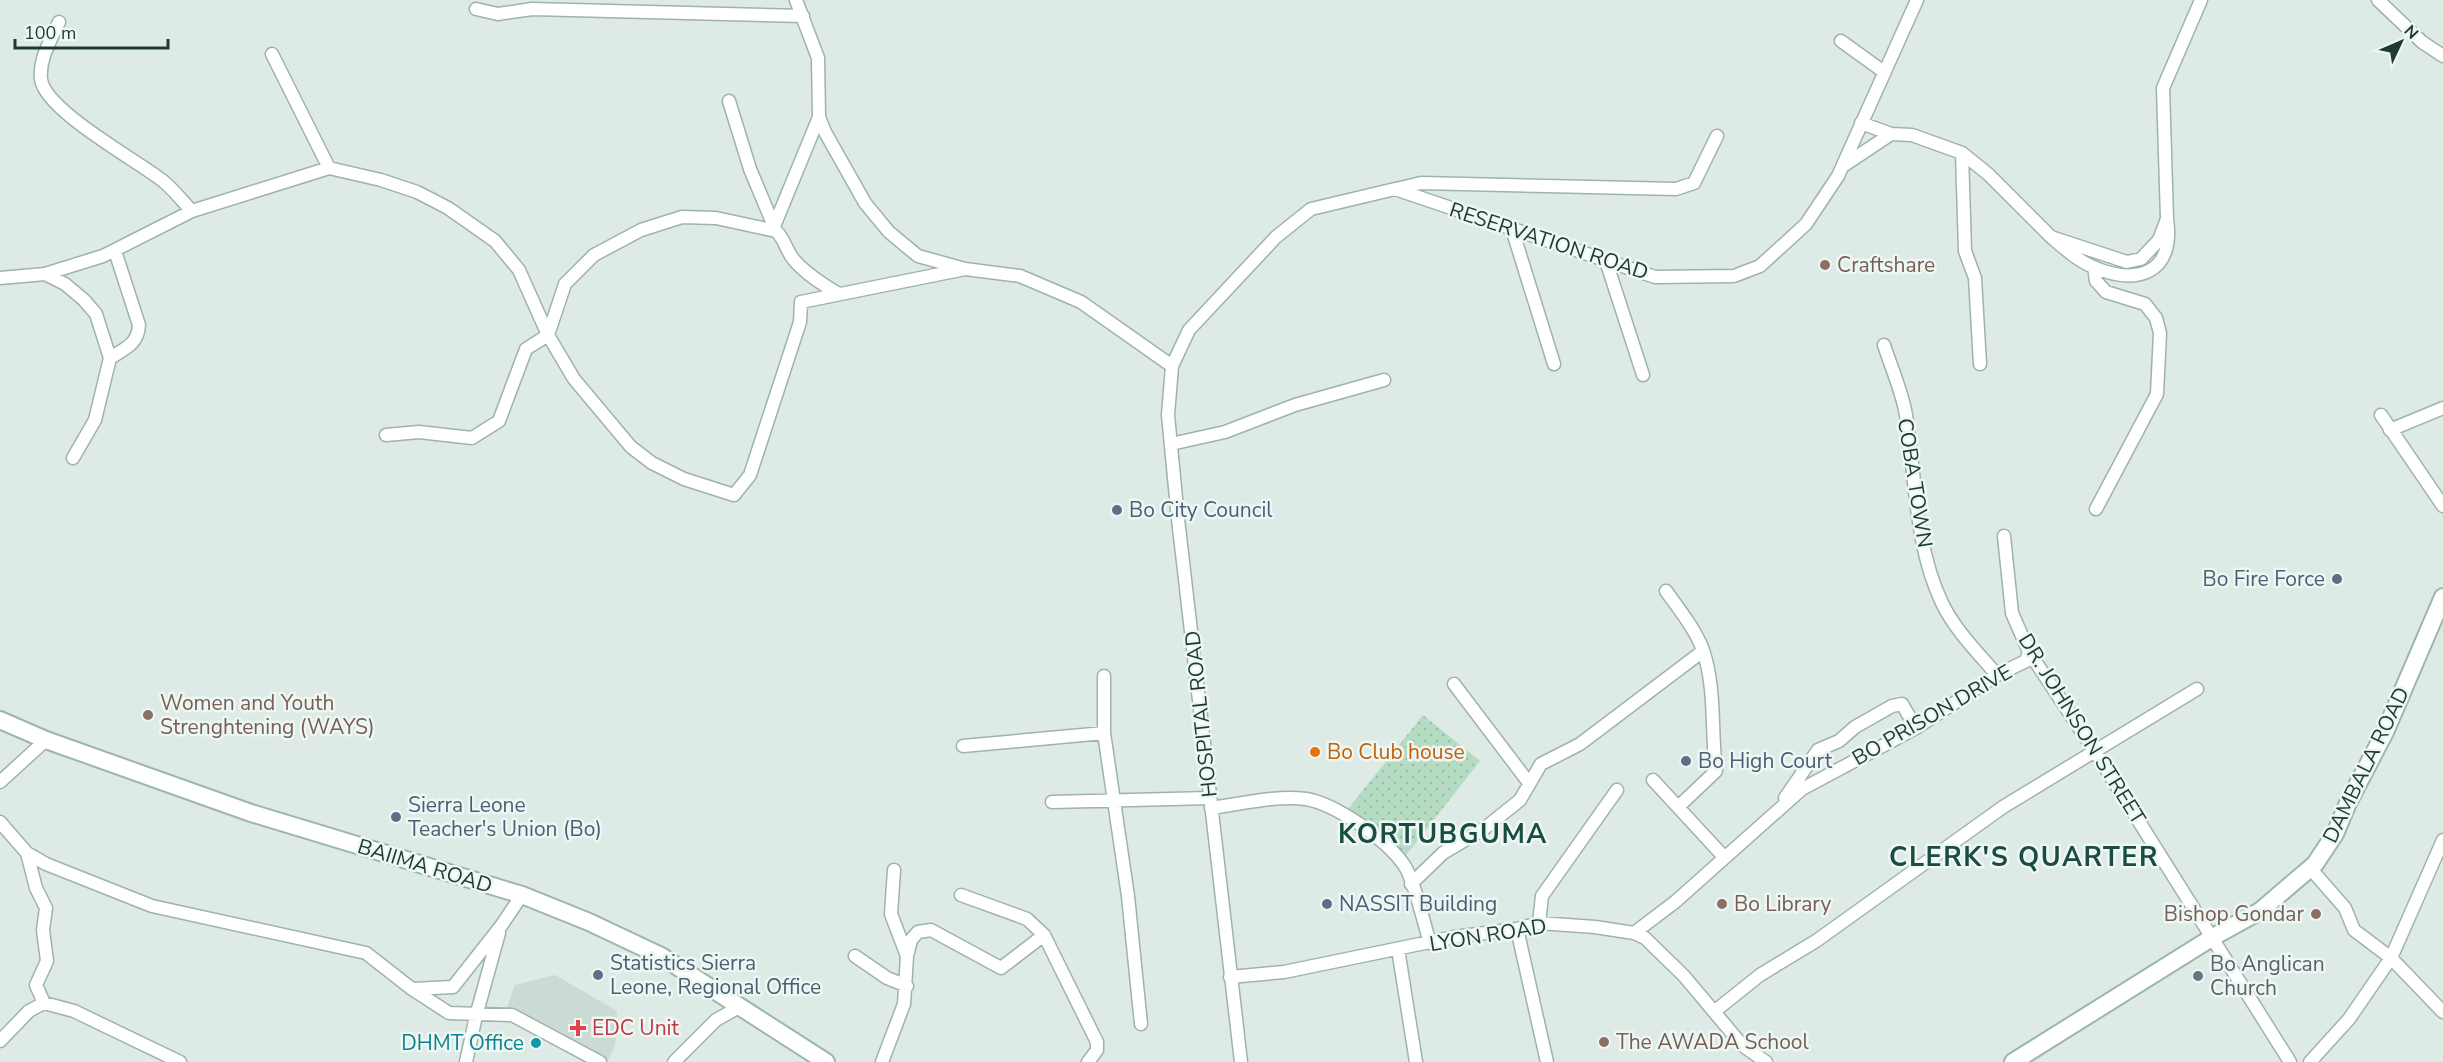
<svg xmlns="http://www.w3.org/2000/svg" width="2443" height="1062" font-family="'Nunito Sans',sans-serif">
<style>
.built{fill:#cbdad4}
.park{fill:url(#park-dots)}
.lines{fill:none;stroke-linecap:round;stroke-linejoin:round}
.street-casing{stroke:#a0b2ac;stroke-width:15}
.secondary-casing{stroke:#9cb6ae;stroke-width:20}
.street{stroke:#fff;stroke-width:12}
.secondary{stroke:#fff;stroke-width:16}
.education-dot{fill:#8d6e63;stroke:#edf7f3;stroke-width:2}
.service-dot{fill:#5c6f8a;stroke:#edf7f3;stroke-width:2}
.food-dot{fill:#e8710a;stroke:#edf7f3;stroke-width:2}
.worship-dot{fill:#6b7280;stroke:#edf7f3;stroke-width:2}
.health-dot{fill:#e0444e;stroke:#edf7f3;stroke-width:2}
.culture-dot{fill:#0f9aa8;stroke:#edf7f3;stroke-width:2}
.labels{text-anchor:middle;stroke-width:5;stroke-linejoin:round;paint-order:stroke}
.street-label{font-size:21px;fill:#1e3a34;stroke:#edf7f3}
.education-label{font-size:21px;fill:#785e54;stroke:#edf7f3;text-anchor:start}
.service-label{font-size:21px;fill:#4e5e75;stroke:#edf7f3;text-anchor:start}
.food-label{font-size:21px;fill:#c56008;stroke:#edf7f3;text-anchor:start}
.worship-label{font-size:21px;fill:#5b616d;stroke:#edf7f3;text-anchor:start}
.health-label{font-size:21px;fill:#be3a42;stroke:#edf7f3;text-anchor:start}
.culture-label{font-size:21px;fill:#0d838f;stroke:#edf7f3;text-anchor:end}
.district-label{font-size:27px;font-weight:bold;letter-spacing:1.5px;fill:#1a4c43;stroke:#edf7f3}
</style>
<defs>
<pattern id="park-dots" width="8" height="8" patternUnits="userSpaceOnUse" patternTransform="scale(1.5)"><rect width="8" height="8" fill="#b5dcc2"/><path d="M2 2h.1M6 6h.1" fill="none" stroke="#9bbea7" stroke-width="1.8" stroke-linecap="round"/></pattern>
</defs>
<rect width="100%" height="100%" fill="#ddeae5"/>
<path class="built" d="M 555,975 L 617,1011 L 615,1045 L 607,1062 L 506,1010 L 515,985 Z"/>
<path class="park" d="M 1423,715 L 1480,761 L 1406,855 L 1348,809 Z"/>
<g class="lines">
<defs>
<path id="street" d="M 796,0 L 818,58 L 819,117 L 825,132 L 865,203 L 889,232 L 918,256 L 965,269 L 1020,276 L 1081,302 L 1172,366
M 2378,0 L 2422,42 L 2443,56
M 476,9 L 498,14 L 532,9 L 803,16
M 59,22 C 51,40 39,58 41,79 C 44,110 138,161 163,181 C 174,190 183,202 192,211
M 1841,41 L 1884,72
M 272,54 L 329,168
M 729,101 L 750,169 L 776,231
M 1861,123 L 1891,134 L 1912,135 L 1962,153 L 1988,174 L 2051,237
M 1962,153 L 1965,251 L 1975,278 L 1980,364
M 1843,166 L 1891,134
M 1396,189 L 1421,183 L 1676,189 L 1694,183 L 1717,136
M 2167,219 L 2159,240 L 2141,259 L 2127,262 L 2051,237 C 2064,248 2077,260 2093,267 C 2138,286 2175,273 2167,219 L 2163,88 L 2201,0
M 775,224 L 819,117
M 1512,229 L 1554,364
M 1606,261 L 1643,375
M 2094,267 L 2096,281 L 2106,292 L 2145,304 L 2156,318 L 2160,333 L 2157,394 L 2096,509
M 45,274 L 65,284 L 84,300 L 96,314 L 110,358 L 95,420 L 73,458
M 0,278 L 45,274 L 103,256 L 192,211 L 329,168 L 381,180 L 417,192 L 448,208 L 495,241 L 519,270 L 548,335 L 574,379 L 631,447 L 652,463 L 684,479 L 734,495 L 750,475 L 800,322 L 801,302 L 965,269
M 1884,345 C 1891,367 1902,391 1906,415 C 1916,477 1914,544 1942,603 C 1955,630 1978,653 1997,675
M 110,358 C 126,348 138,344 139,325 L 115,251
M 2381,415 L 2443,506
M 2390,430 L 2443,408
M 386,435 L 419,432 L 472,438 L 499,421 L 526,349 L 548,335 L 565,284 L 594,255 L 641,230 L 682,217 L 716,218 L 776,231 C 785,239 786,251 794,260 C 806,274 822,284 837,293
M 1171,444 L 1225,432 L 1295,405 L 1384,380
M 2004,536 L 2012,613 L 2029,652 L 2096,753 L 2290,1062
M 1666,591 C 1679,609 1695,629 1703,650 C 1716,689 1711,731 1716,771 L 1678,807
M 1104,676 L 1104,733 L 1128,896 L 1141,1024
M 1454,684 L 1529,783
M 963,746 L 1104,733
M 1653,780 L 1724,857
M 0,782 L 46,740
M 1785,798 L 1818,750 L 1839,741 L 1855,727 L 1892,706 L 1902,704 L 1916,728
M 1052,802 L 1210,798
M 1211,808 C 1241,804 1276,795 1306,799 C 1336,804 1387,840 1404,865 C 1414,879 1424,924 1430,943
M 0,822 L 27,853 L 46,864 L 152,906 L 366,953 L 412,989 L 453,987 L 501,926 L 522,895
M 27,853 L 36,888 L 46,908 L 43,930 L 47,961 L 36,985 L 44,1003
M 2310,868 L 2345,908 L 2354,930 L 2391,958 L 2443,1012
M 894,870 L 891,914 L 907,956
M 1411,884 L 1443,853 L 1485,828 L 1520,800 L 1541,764 L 1580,744 L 1703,651
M 961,895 L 1027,919 L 1044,935 L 1097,1042 L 1097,1050 L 1088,1062
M 1539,923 L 1542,896 L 1617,790
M 1517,929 L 1547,1062
M 1634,933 L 1675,902 L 1802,789 L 1916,728 L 1997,675 L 2026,661 L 2029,652
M 1398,949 L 1416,1062
M 855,956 L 887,978 L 907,986
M 1230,977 L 1284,972 L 1454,937 L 1517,929 L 1539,923 L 1595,927 L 1634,933 L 1645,938 L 1684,976 L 1742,1045 L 1766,1062
M 412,989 L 449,1013 L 512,1015 L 600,1062
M 1715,1011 L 1760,975 L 1816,941 L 2003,807 L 2197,689
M 0,1041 L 29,1011 L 44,1003 L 74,1011 L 180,1062
M 466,1062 L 476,1016 L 499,933
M 674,1062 L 716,1020 L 741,1006
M 882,1062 L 904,1004 L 907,956 L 911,940 L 918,932 L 931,930 L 1001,968 L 1044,935
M 1241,1062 L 1178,519 L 1168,415 L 1172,366 L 1189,330 L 1276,237 L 1311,209 L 1395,189 L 1655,277 L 1734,276 L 1760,266 L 1806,224 L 1838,176 L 1917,0
M 2310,1062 L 2349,1019 L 2391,958 L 2443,840"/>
<path id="secondary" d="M 0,720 L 46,740 L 251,813 L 522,895 L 589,922 L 661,956 L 826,1062
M 2013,1062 L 2213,937 L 2260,911 L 2315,864 L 2335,834 L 2348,803 L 2385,732 L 2443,597"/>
</defs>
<use href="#street" class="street-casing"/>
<use href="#secondary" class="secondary-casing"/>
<use href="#street" class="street"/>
<use href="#secondary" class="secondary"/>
</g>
<g class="education-dot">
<circle cx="1825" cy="265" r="6"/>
<circle cx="148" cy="715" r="6"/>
<circle cx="1722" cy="904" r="6"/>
<circle cx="2316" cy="914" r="6"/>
<circle cx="1604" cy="1042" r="6"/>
</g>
<g class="service-dot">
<circle cx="1117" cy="510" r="6"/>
<circle cx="2337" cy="579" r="6"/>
<circle cx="1686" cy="761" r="6"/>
<circle cx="396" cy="817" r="6"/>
<circle cx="1327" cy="904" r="6"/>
<circle cx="598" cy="975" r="6"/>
</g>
<circle class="food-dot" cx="1315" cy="752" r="6"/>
<circle class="worship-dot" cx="2198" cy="976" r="6"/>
<path class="health-dot" d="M575 1019h6v6h6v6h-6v6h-6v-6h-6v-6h6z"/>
<circle class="culture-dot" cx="536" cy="1043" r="6"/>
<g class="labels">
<g class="street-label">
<text transform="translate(1549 241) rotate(18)" y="7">RESERVATION ROAD</text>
<text transform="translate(1915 483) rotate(81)" y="7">COBA TOWN</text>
<text transform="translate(1201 714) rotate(-96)" y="7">HOSPITAL ROAD</text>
<text transform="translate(1932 715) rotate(-30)" y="7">BO PRISON DRIVE</text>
<text transform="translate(2082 729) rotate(58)" y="7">DR. JOHNSON STREET</text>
<text transform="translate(2366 765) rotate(-64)" y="7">DAMBALA ROAD</text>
<text transform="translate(425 866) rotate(17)" y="7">BAIIMA ROAD</text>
<text transform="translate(1488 935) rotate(-9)" y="7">LYON ROAD</text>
</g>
<g class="education-label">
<text x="1837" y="272">Craftshare</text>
<text x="160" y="710">Women and Youth<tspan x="160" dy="24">Strenghtening (WAYS)</tspan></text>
<text x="1734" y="911">Bo Library</text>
<text x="2304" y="921" text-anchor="end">Bishop Gondar</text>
<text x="1616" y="1049">The AWADA School</text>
</g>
<g class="service-label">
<text x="1129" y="517">Bo City Council</text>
<text x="2325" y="586" text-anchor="end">Bo Fire Force</text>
<text x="1698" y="768">Bo High Court</text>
<text x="408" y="812">Sierra Leone<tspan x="408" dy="24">Teacher's Union (Bo)</tspan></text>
<text x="1339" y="911">NASSIT Building</text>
<text x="610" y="970">Statistics Sierra<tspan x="610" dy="24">Leone, Regional Office</tspan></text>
</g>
<g class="food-label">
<text x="1327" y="759">Bo Club house</text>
</g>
<g class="worship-label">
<text x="2210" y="971">Bo Anglican<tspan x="2210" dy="24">Church</tspan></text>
</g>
<g class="health-label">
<text x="592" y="1035">EDC Unit</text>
</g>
<g class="culture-label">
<text x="524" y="1050">DHMT Office</text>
</g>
<g class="district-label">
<text x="1443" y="843">KORTUBGUMA</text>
<text x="2024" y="866">CLERK'S QUARTER</text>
</g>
</g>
<g transform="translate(2401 42) rotate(46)" stroke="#edf7f3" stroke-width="4.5" paint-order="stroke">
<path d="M0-4.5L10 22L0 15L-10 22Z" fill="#1e3a34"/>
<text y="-9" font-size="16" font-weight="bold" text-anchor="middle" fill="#1e3a34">N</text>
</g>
<path d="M15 39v9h153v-9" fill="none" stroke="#1e3a34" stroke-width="3"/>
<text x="24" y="39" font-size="18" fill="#1e3a34" stroke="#edf7f3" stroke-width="4.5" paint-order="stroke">100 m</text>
</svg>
